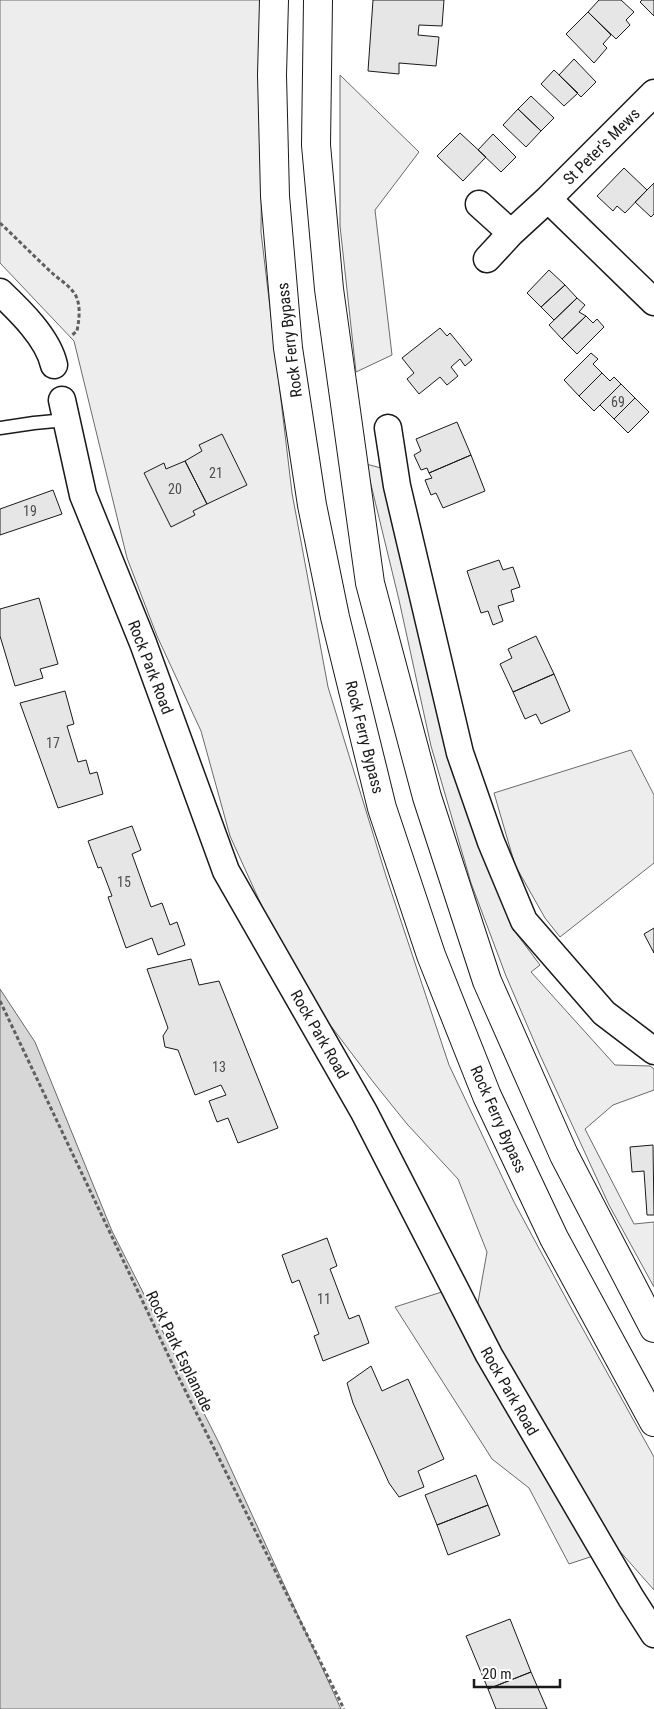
<svg xmlns="http://www.w3.org/2000/svg" width="654" height="1709" font-family="'Roboto Condensed',sans-serif">
<style>
.built{fill:#ededed;stroke:#6a6a6a}
.water{fill:#d7d7d7;stroke:#6a6a6a}
.building{fill:#e6e6e6;stroke:#1a1a1a}
.lines{fill:none;stroke-linecap:round;stroke-linejoin:round}
.service-casing{stroke:#1a1a1a;stroke-width:15}
.minor-casing{stroke:#1a1a1a;stroke-width:29}
.trunk-casing{stroke:#1a1a1a;stroke-width:30}
.path{stroke:#5f5f5f;stroke-width:3;stroke-dasharray:4 2.5;stroke-linecap:butt}
.service{stroke:#fff;stroke-width:12}
.minor{stroke:#fff;stroke-width:26}
.trunk{stroke:#fff;stroke-width:28}
.labels{text-anchor:middle;stroke-width:4;stroke-linejoin:round;paint-order:stroke}
.number-label{font-size:14px;fill:#4d4d4d}
.street-label{font-size:16px;fill:#1a1a1a;stroke:#fff}
</style>
<rect width="100%" height="100%" fill="#fff"/>
<path class="built" d="M 0,0 L 263,0 L 261,232 L 292,493 L 328,687 L 386,876 L 449,1065 L 514,1202 L 569,1304 L 654,1457 L 654,1590 L 617,1548 L 569,1564 L 529,1488 L 492,1459 L 395,1307 L 451,1289 L 477,1308 L 487,1252 L 458,1179 L 407,1124 L 374,1083 L 294,977 L 230,836 L 201,731 L 157,636 L 127,558 L 74,341 L 0,263 Z
M 340,75 L 419,152 L 375,210 L 392,355 L 356,372 L 340,226 Z
M 366,464 L 381,468 L 411,603 L 468,810 L 513,929 L 540,965 L 531,972 L 615,1065 L 650,1066 L 654,1069 L 654,1090 L 613,1105 L 585,1129 L 634,1224 L 654,1222 L 654,1287 L 609,1205 L 540,1055 L 506,976 L 471,883 L 431,746 L 399,600 Z
M 631,750 L 654,795 L 654,863 L 560,937 L 545,918 L 515,865 L 494,793 Z"/>
<path class="water" d="M 0,989 L 35,1042 L 112,1231 L 220,1445 L 341,1709 L 0,1709 Z"/>
<path class="building" d="M 373,0 L 444,0 L 442,26 L 419,25 L 418,35 L 439,37 L 436,66 L 399,63 L 399,74 L 368,71 Z
M 599,0 L 621,0 L 634,12 L 626,20 L 630,25 L 616,39 L 588,12 Z
M 642,0 L 654,0 L 654,16 L 640,2 Z
M 588,12 L 611,35 L 603,44 L 607,48 L 594,63 L 566,34 Z
M 574,59 L 596,82 L 581,97 L 559,75 Z
M 554,70 L 578,93 L 564,106 L 541,84 Z
M 531,96 L 554,118 L 541,131 L 518,109 Z
M 518,109 L 541,131 L 526,147 L 503,125 Z
M 460,133 L 486,157 L 463,181 L 437,156 Z
M 493,134 L 516,157 L 501,172 L 478,150 Z
M 624,168 L 647,190 L 625,213 L 617,206 L 613,211 L 597,196 Z
M 654,183 L 654,214 L 651,217 L 635,202 Z
M 549,270 L 565,285 L 541,307 L 527,293 Z
M 565,285 L 577,298 L 554,320 L 541,307 Z
M 577,298 L 585,305 L 579,312 L 586,316 L 562,339 L 549,325 Z
M 586,316 L 593,323 L 597,319 L 604,327 L 577,354 L 562,339 Z
M 440,328 L 447,336 L 450,333 L 472,360 L 465,366 L 460,359 L 451,367 L 458,376 L 447,385 L 440,377 L 419,394 L 407,379 L 414,373 L 402,358 Z
M 591,353 L 598,359 L 593,364 L 602,373 L 579,396 L 564,380 Z
M 602,373 L 610,381 L 614,377 L 621,384 L 594,411 L 579,396 Z
M 621,384 L 635,398 L 614,419 L 600,405 Z
M 635,398 L 649,412 L 628,433 L 614,419 Z
M 457,422 L 471,455 L 429,473 L 427,468 L 421,470 L 414,455 L 421,451 L 416,439 Z
M 222,434 L 247,485 L 207,504 L 185,461 L 202,451 L 199,445 Z
M 471,455 L 485,491 L 443,508 L 436,493 L 431,495 L 425,480 L 432,478 L 429,473 Z
M 185,461 L 207,504 L 193,511 L 195,515 L 171,527 L 144,473 L 164,463 L 166,469 Z
M 53,490 L 62,514 L 0,535 L 0,509 Z
M 499,560 L 503,570 L 513,567 L 520,587 L 511,590 L 514,601 L 498,606 L 503,621 L 493,625 L 488,611 L 481,613 L 467,571 Z
M 39,598 L 58,664 L 40,669 L 43,678 L 15,686 L 0,636 L 0,609 Z
M 536,636 L 554,674 L 513,692 L 500,664 L 512,658 L 508,649 Z
M 554,674 L 570,711 L 541,724 L 536,714 L 525,719 L 513,692 Z
M 65,691 L 74,724 L 67,726 L 78,762 L 86,760 L 90,774 L 97,772 L 103,794 L 58,808 L 20,703 Z
M 132,826 L 141,850 L 132,854 L 151,907 L 162,903 L 170,925 L 177,922 L 185,945 L 158,955 L 152,938 L 126,948 L 108,897 L 112,896 L 101,867 L 98,868 L 88,841 Z
M 654,928 L 654,953 L 644,934 Z
M 191,959 L 199,985 L 219,981 L 278,1128 L 238,1143 L 228,1118 L 217,1122 L 209,1101 L 226,1095 L 221,1085 L 195,1095 L 178,1050 L 165,1047 L 163,1036 L 168,1028 L 147,969 Z
M 653,1145 L 654,1215 L 647,1215 L 644,1171 L 632,1172 L 630,1147 Z
M 327,1238 L 337,1266 L 330,1269 L 349,1319 L 359,1315 L 369,1343 L 323,1361 L 314,1336 L 319,1334 L 299,1280 L 292,1283 L 282,1255 Z
M 371,1366 L 382,1391 L 408,1379 L 444,1459 L 418,1471 L 424,1487 L 399,1497 L 389,1483 L 353,1403 L 347,1383 Z
M 476,1475 L 488,1505 L 437,1525 L 425,1495 Z
M 488,1505 L 500,1535 L 448,1555 L 437,1525 Z
M 510,1619 L 531,1672 L 488,1689 L 466,1636 Z
M 531,1672 L 547,1709 L 496,1709 L 488,1689 Z"/>
<g class="lines">
<defs>
<path id="service" d="M 0,428 L 34,423 L 66,420"/>
<path id="minor" d="M 548,199 L 654,93
M 479,204 L 511,233 L 487,259
M 511,233 L 548,199 L 654,302
M 0,292 C 20,311 48,338 54,365
M 62,400 L 83,495 L 143,643 L 226,871 L 364,1112 L 489,1355 L 631,1598 L 654,1634
M 388,428 L 397,486 L 460,753 L 491,842 L 524,921 L 604,1013 L 654,1051"/>
<path id="trunk" d="M 274,0 L 272,75 L 275,196 L 288,348 L 312,505 L 335,617 L 382,808 L 431,955 L 487,1096 L 554,1238 L 654,1422
M 318,0 L 316,145 L 329,289 L 370,583 L 427,797 L 487,981 L 564,1155 L 654,1328"/>
</defs>
<use href="#service" class="service-casing"/>
<use href="#minor" class="minor-casing"/>
<use href="#trunk" class="trunk-casing"/>
<path class="path" d="M 0,223 C 17,239 34,256 51,272 C 59,280 70,285 76,296 C 81,307 79,320 77,331 L 71,336
M 0,1001 L 180,1380 L 344,1709"/>
<use href="#service" class="service"/>
<use href="#minor" class="minor"/>
<use href="#trunk" class="trunk"/>
</g>
<g class="labels">
<g class="number-label">
<text x="618" y="407">69</text>
<text x="216" y="478">21</text>
<text x="175" y="494">20</text>
<text x="30" y="516">19</text>
<text x="53" y="748">17</text>
<text x="124" y="887">15</text>
<text x="219" y="1072">13</text>
<text x="324" y="1304">11</text>
</g>
<g class="street-label">
<text transform="translate(601 146) rotate(-45)" y="6">St Peter's Mews</text>
<text transform="translate(289 340) rotate(-97)" y="6">Rock Ferry Bypass</text>
<text transform="translate(151 667) rotate(69)" y="6">Rock Park Road</text>
<text transform="translate(365 737) rotate(76)" y="6">Rock Ferry Bypass</text>
<text transform="translate(320 1034) rotate(60)" y="6">Rock Park Road</text>
<text transform="translate(499 1119) rotate(66)" y="6">Rock Ferry Bypass</text>
<text transform="translate(180 1351) rotate(64)" y="6">Rock Park Esplanade</text>
<text transform="translate(510 1391) rotate(60)" y="6">Rock Park Road</text>
</g>
</g>
<path d="M474 1679v8h86v-8" fill="none" stroke="#1a1a1a" stroke-width="2.5"/>
<text x="482" y="1679" font-size="15" fill="#1a1a1a" stroke="#ffffff" stroke-width="4" paint-order="stroke">20 m</text>
</svg>
